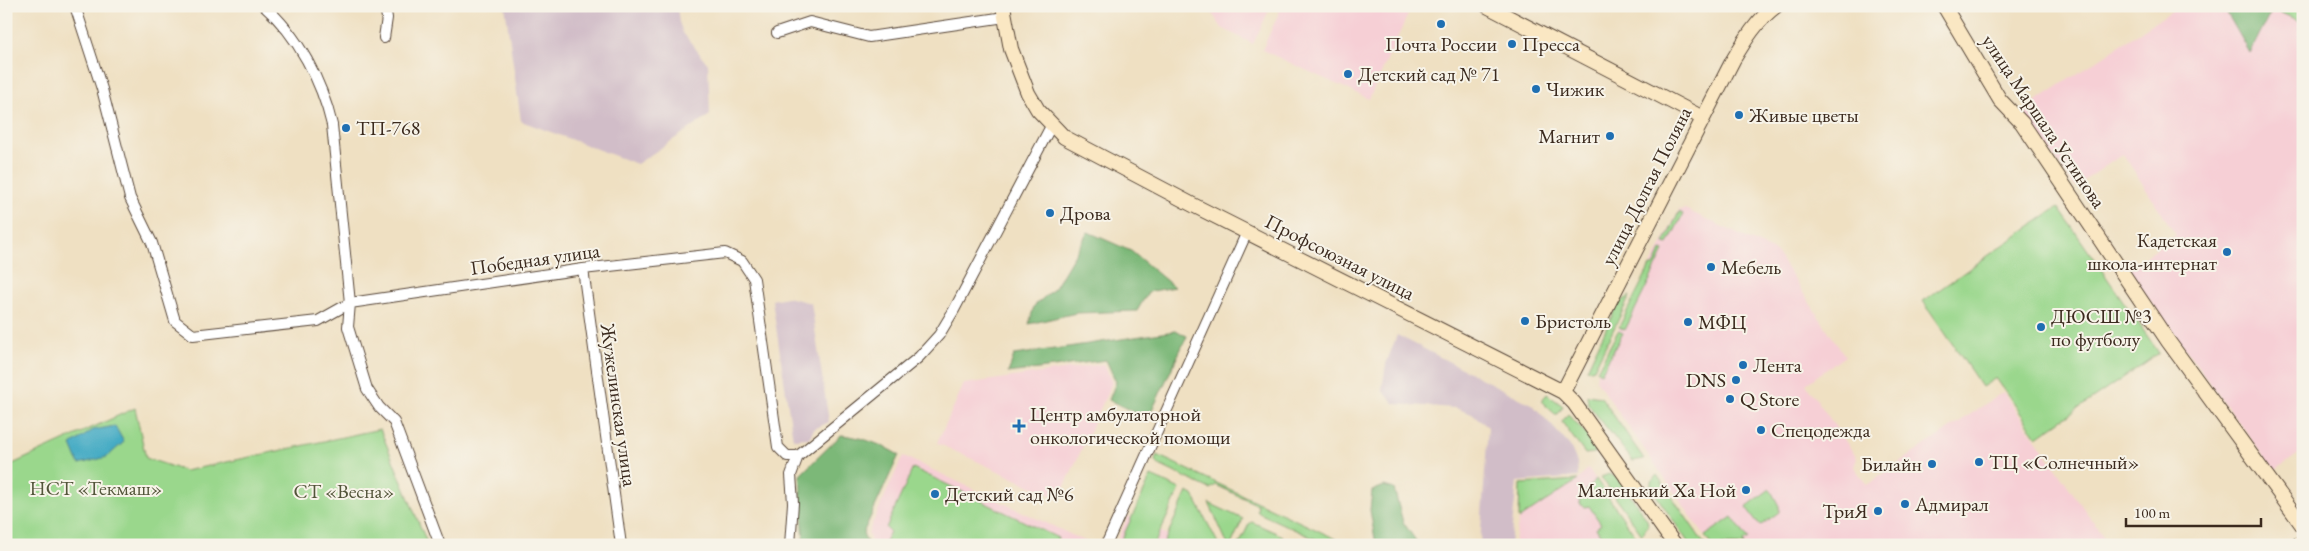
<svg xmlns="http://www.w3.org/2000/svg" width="2309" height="551" font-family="'EB Garamond',serif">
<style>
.built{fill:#f6cfd5}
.industrial{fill:#d1bdc8}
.green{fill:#9ad78c;stroke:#6a8055}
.forest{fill:#7bb878;stroke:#5b714b}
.water{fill:#45abc4;stroke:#406a71}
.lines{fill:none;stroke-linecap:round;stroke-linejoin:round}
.street-casing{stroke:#564537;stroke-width:12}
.secondary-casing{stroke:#564537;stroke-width:16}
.street{stroke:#fff;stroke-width:10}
.secondary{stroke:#fae7c3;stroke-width:14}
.poi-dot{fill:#1f6fb2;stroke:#f7f3e8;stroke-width:2}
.labels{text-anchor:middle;stroke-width:4;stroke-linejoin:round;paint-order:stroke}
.poi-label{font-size:20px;fill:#3b2a1e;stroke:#f7f3e8;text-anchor:start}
.street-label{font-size:20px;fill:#3b2a1e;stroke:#f7f3e8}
.park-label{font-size:20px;fill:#53553a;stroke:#f7f3e8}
</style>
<rect width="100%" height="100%" fill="#f7f3e8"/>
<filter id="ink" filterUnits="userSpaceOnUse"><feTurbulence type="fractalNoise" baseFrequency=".02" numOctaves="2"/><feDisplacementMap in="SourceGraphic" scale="10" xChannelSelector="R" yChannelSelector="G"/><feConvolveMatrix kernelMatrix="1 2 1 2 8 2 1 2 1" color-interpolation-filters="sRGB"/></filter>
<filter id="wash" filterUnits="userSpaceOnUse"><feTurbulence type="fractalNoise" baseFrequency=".0096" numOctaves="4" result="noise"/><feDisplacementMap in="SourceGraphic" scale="20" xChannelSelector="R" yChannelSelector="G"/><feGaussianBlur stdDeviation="1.12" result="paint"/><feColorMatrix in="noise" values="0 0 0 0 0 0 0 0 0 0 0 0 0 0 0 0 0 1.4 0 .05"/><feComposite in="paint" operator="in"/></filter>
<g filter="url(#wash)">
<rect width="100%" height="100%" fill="#efe0c2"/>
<path class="built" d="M 1207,6 L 1271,6 L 1253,44 L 1222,28 Z
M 1282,6 L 1412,6 L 1369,99 L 1262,50 Z
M 2179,6 L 2303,6 L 2303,451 L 2274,471 L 2128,270 L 2176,235 L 2123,154 L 2075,187 L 2021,111 Z
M 1685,209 L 1776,252 L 1845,356 L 1806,384 L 1857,458 L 1854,467 L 1867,485 L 2003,392 L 2109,545 L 1711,545 L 1596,380 L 1597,372 L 1679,210 Z
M 1104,364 L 1112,383 L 1059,499 L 937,443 L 964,384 Z
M 903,456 L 1091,544 L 872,545 L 868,533 Z
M 1588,468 L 1641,545 L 1514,545 L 1519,519 L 1578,480 Z
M 1128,516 L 1188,545 L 1115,545 Z"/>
<path class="industrial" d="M 505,6 L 677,6 L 679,22 L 683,33 L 708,64 L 710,115 L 637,164 L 521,121 Z
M 787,297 L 811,303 L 829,422 L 814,429 L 809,438 L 793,439 L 772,300 Z
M 1397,335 L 1533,405 L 1570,446 L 1577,462 L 1578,477 L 1517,482 L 1510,545 L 1480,544 L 1488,427 L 1472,414 L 1455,408 L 1395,404 L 1382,390 L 1386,364 Z"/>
<path class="green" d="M 2279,6 L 2303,6 L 2303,13 L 2299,21 L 2277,11 Z
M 2058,207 L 2159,353 L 2037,437 L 1996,378 L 1982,387 L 1923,301 Z
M 1679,212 L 1683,214 L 1668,244 L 1664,243 Z
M 1661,250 L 1664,251 L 1625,330 L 1619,327 L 1650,266 L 1654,266 Z
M 1630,296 L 1594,369 L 1591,370 L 1587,369 L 1618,303 Z
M 1618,331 L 1623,333 L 1601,373 L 1597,371 Z
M 1547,394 L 1563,406 L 1558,414 L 1555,414 L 1541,401 Z
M 1587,395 L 1601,397 L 1644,459 L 1633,461 L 1588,404 Z
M 135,408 L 146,458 L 185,471 L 380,429 L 428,545 L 6,545 L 6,467 Z
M 1568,414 L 1594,443 L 1598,450 L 1594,453 L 1585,454 L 1562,422 Z
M 1157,455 L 1349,545 L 1328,545 L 1259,513 L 1257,511 L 1258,505 L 1216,485 L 1210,489 L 1157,464 L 1155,460 Z
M 913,468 L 1058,538 L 1055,545 L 886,545 L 885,541 L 890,532 L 886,528 Z
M 1609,474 L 1619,478 L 1647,520 L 1648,525 L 1642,535 L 1601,477 Z
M 1657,475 L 1705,545 L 1690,545 L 1651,488 L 1651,481 Z
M 1151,476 L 1180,489 L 1154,545 L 1119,545 Z
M 1596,479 L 1638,540 L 1606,543 L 1604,541 L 1596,528 L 1601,524 L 1589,506 L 1585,507 L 1580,504 L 1579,499 Z
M 1578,480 L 1519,519 L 1520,484 Z
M 1770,489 L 1779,506 L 1779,512 L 1760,526 L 1746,507 Z
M 1187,492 L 1193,495 L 1219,545 L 1163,545 Z
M 1209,503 L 1243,519 L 1231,545 L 1228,545 Z
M 1732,517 L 1748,539 L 1743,542 L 1744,545 L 1711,545 L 1705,536 Z
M 1252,522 L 1283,536 L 1281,545 L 1239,545 L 1249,524 Z"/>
<path class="forest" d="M 2223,6 L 2274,6 L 2250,53 Z
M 1088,232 L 1131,251 L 1174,287 L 1148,292 L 1137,311 L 1076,313 L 1029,324 L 1034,306 L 1055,288 Z
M 1175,331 L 1187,336 L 1148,419 L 1109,400 L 1116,382 L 1106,360 L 1008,373 L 1014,355 Z
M 841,435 C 863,437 880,444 899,455 L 863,533 L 868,545 L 804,545 L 800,475 Z
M 1384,486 L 1394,489 L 1403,522 L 1419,545 L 1376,545 L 1370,510 L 1372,491 Z"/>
<path class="water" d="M 115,426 L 124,442 L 107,457 L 79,464 L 71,445 L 93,430 Z"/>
</g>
<g filter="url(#ink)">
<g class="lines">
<defs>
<path id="street" d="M 75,6 L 102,89 L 130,198 L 152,243 L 175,321 L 193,335 L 318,321 L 350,303 L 583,269 L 725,253 L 742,261 L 754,279 L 778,447 L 787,456 L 798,456 L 919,357 L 939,335 L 954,310 L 1051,126
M 264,6 C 298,35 322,82 332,125 L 350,303 L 348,327 L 367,389 L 379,407 L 394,422 L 440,545
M 777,33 L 810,22 L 869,37 L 1005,17
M 384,38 L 387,18 L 385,6
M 583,269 L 621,545
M 790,545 L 793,503 L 791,475 L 798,456
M 1106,545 L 1247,232"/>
<path id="secondary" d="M 1003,6 L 1011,49 L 1028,93 L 1038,110 L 1064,137 L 1193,205 L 1563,392 L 1574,403 L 1675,545
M 1487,6 L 1703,118
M 1944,6 L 2000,100 L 2022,123 L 2168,341 L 2303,526
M 1563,392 L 1733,60 C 1745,40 1757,20 1776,6
M 2298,545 L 2303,541"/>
</defs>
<use href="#street" class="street-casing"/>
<use href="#secondary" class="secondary-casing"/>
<use href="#street" class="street"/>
<use href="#secondary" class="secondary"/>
</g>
</g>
<g class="poi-dot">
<circle cx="1441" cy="24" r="5"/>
<circle cx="1512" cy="44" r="5"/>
<circle cx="1348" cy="74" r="5"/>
<circle cx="1536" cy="89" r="5"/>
<circle cx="1739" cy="115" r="5"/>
<circle cx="346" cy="128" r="5"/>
<circle cx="1610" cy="136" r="5"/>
<circle cx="1050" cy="213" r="5"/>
<circle cx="2227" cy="252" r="5"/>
<circle cx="1711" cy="267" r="5"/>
<circle cx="1525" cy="321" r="5"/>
<circle cx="1688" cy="322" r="5"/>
<circle cx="2041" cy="327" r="5"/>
<circle cx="1743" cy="365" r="5"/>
<circle cx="1736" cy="380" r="5"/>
<circle cx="1730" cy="399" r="5"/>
<path d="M1016.5 418.5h5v5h5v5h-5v5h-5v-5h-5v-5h5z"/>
<circle cx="1761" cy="430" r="5"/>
<circle cx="1979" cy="462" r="5"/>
<circle cx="1932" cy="464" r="5"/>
<circle cx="1746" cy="490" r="5"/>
<circle cx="935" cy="494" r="5"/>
<circle cx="1905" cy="504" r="5"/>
<circle cx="1878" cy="511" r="5"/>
</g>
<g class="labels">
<g class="poi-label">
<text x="1441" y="51" text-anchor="middle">Почта России</text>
<text x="1522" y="51">Пресса</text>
<text x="1358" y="81">Детский сад № 71</text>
<text x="1546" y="96">Чижик</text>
<text x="1749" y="122">Живые цветы</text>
<text x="356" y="135">ТП-768</text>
<text x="1600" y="143" text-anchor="end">Магнит</text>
<text x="1060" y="220">Дрова</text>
<text x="2217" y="247" text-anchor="end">Кадетская<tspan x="2217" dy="23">школа-интернат</tspan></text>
<text x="1721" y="274">Мебель</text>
<text x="2051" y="323">ДЮСШ №3<tspan x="2051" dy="23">по футболу</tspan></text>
<text x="1535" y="328">Бристоль</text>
<text x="1698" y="329">МФЦ</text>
<text x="1753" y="372">Лента</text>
<text x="1726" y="387" text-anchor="end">DNS</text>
<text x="1740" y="406">Q Store</text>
<text x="1030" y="421">Центр амбулаторной<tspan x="1030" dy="23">онкологической помощи</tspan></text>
<text x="1771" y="437">Спецодежда</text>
<text x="1989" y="469">ТЦ «Солнечный»</text>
<text x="1922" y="471" text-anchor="end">Билайн</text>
<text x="1736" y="497" text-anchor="end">Маленький Ха Ной</text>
<text x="945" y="501">Детский сад №6</text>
<text x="1915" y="511">Адмирал</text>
<text x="1868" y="518" text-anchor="end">ТриЯ</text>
</g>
<g class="street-label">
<text transform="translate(2044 121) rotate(56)" y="7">улица Маршала Устинова</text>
<text transform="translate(1646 186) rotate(-63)" y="7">улица Долгая Поляна</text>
<text transform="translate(1340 257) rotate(27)" y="7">Профсоюзная улица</text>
<text transform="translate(535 259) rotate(-8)" y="7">Победная улица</text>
<text transform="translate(619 405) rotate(82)" y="7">Жужелинская улица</text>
</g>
<g class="park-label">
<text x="96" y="495">НСТ «Текмаш»</text>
<text x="344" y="498">СТ «Весна»</text>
</g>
</g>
<rect width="2309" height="551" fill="none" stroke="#f7f3e8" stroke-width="25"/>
<path d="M2126 518v8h135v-8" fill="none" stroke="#3b2a1e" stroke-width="2.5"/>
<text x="2134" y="518" font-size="15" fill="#3b2a1e" stroke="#f7f3e8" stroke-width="4" paint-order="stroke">100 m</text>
</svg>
